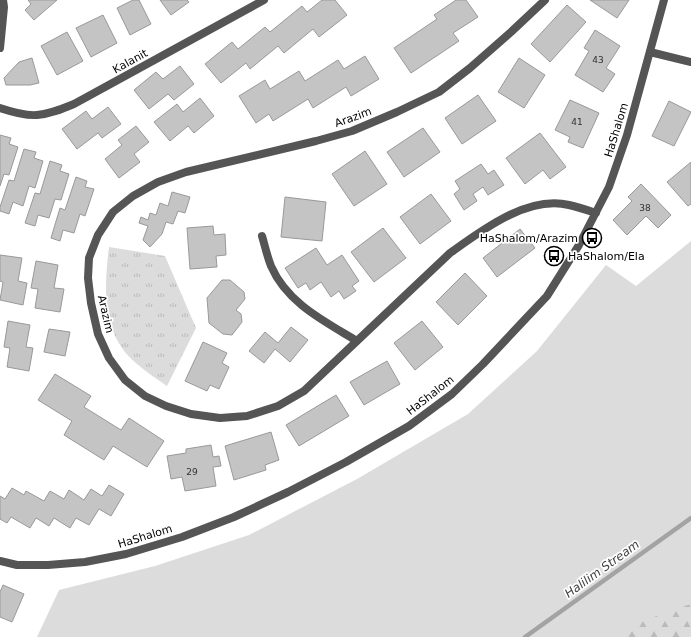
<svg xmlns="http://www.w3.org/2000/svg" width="691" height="637" font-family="'DejaVu Sans',sans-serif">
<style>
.grass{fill:#dcdcdc}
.forest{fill:url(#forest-firs)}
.park{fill:url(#park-tufts)}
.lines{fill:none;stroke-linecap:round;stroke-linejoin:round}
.stream{stroke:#a3a3a3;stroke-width:4.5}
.building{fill:#c4c4c4;stroke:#999}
.minor{stroke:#555;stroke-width:8}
.tertiary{stroke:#555;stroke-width:8}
.labels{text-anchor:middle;stroke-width:3.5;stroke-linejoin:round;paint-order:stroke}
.number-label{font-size:9px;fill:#313131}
.street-label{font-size:11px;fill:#000;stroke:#fff}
.poi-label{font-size:11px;fill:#000;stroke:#fff;text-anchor:end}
.water-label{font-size:12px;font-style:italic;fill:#444;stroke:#fff}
</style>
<defs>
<pattern id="forest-firs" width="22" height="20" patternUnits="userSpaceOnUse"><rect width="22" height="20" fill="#dcdcdc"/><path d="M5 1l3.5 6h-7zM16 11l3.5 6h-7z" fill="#bbb"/></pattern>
<pattern id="park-tufts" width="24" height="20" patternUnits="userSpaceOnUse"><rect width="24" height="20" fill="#dcdcdc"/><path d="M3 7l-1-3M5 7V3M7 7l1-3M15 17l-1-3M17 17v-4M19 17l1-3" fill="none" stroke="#bbb"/></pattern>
</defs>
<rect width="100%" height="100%" fill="#fff"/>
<path class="grass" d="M 691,241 L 691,613 L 647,637 L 37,637 L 59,590 L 155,566 L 249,535 L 357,479 L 468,414 L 537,351 L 606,265 L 636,286 Z"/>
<path class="forest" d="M 691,604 L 691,637 L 614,637 C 637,621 665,613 691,604 Z"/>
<path class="park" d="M 109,247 L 165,256 L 196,328 L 167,386 C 157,379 146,372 137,364 C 101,335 104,288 109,247 Z"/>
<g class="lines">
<path class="stream" d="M 525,637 L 691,518"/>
</g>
<path class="building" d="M 28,0 L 57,0 L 34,20 L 25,10 L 31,4 Z
M 133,0 L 139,0 L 151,24 L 130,35 L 117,8 Z
M 160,0 L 187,0 L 189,2 L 171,15 Z
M 322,0 L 335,0 L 347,15 L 319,37 L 313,29 L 284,53 L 278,46 L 250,69 L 246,63 L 221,83 L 205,64 L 232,42 L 238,49 L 265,27 L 270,32 L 302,6 L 307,12 Z
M 456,0 L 466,0 L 478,17 L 453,33 L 459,41 L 411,73 L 394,48 L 437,19 L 434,15 Z
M 590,0 L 629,0 L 617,18 Z
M 567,5 L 586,22 L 550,62 L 531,44 Z
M 103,15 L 117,43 L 91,57 L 76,28 Z
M 595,30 L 620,46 L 606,68 L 615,74 L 603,92 L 575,75 L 589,51 L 584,48 Z
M 67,32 L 83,61 L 57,75 L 41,46 Z
M 365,56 L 379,79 L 351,96 L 346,87 L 313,108 L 308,99 L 273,121 L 269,114 L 256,123 L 239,96 L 265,80 L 270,89 L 299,71 L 305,81 L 338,60 L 344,69 Z
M 32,58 L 39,83 L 30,85 L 6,85 L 4,78 L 19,62 Z
M 519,58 L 545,75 L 524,108 L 498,92 Z
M 180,66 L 194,84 L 174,100 L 168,94 L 149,109 L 134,90 L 156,72 L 163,79 Z
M 478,95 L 496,121 L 462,144 L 445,118 Z
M 200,98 L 214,116 L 194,133 L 188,126 L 170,141 L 154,122 L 177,104 L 183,112 Z
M 570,100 L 599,113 L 583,148 L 568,142 L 570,137 L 555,130 Z
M 669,101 L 691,112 L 674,146 L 652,136 Z
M 108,107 L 121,124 L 102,138 L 98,133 L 77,149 L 62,129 L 86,111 L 92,119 Z
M 136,126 L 149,142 L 134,154 L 140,162 L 119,178 L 105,159 L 122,145 L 118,140 Z
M 423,128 L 440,152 L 404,177 L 387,152 Z
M 540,133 L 566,167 L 550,179 L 543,170 L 525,184 L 506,158 Z
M 0,135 L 11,138 L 9,144 L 18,147 L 9,175 L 4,174 L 0,186 Z
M 24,149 L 36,152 L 34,158 L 43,161 L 35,188 L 29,186 L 23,206 L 13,202 L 9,214 L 0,211 L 0,207 L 9,180 L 14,181 Z
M 365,151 L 387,184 L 354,206 L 332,174 Z
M 50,161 L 62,165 L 60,171 L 69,174 L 61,200 L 55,199 L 49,218 L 38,215 L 35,226 L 25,223 L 35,193 L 40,194 Z
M 691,162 L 691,204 L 688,206 L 667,182 Z
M 481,164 L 488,174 L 494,170 L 504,185 L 488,195 L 483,187 L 473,194 L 477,201 L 464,210 L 454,194 L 460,189 L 455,181 Z
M 76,177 L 87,181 L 85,187 L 94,189 L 85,216 L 80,214 L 74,233 L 63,230 L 60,241 L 51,238 L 60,208 L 65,210 Z
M 641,184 L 671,215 L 658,228 L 646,216 L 627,235 L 613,220 L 632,201 L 628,197 Z
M 172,192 L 190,197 L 185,213 L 178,211 L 173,224 L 166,222 L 162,234 L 150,247 L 143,240 L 148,226 L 139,223 L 141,217 L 148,220 L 150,213 L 156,215 L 160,203 L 168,206 Z
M 431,194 L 451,221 L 420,244 L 400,217 Z
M 285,197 L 326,202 L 322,241 L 281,237 Z
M 213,226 L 214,235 L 225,234 L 226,255 L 216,256 L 217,267 L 190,269 L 187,228 Z
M 383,228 L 406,258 L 374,282 L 351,252 Z
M 520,229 L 535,248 L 497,277 L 483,258 Z
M 316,248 L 327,265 L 342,255 L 359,281 L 352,286 L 356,291 L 344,299 L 339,291 L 331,297 L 321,282 L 310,290 L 306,283 L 298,288 L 285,268 Z
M 0,255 L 22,258 L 18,281 L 27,283 L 23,305 L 0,300 L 3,282 L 0,281 Z
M 36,261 L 58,265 L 54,288 L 64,289 L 60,312 L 35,308 L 38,289 L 31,288 Z
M 465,273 L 487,296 L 458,325 L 436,302 Z
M 222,280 L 230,280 L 244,292 L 245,299 L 236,310 L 241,314 L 242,322 L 232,335 L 223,334 L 209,323 L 207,298 Z
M 8,321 L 30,325 L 26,347 L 33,348 L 29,371 L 7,367 L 10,348 L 4,347 Z
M 422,321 L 443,347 L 415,370 L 394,343 Z
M 291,327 L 308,340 L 290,362 L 275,349 L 264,363 L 249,351 L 265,332 L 278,343 Z
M 49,329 L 70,332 L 65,356 L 44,352 Z
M 203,342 L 227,353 L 222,363 L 229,367 L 219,389 L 210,385 L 207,391 L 185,381 Z
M 387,361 L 400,384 L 364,405 L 350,382 Z
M 55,374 L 91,396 L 84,407 L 121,430 L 129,418 L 164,441 L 147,467 L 113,446 L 104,460 L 64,435 L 72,421 L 38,400 Z
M 336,395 L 349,416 L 299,446 L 286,425 Z
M 271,432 L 279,460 L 265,465 L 266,470 L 234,480 L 225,446 Z
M 211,445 L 213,457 L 219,456 L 221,466 L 213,467 L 216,486 L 185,491 L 182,477 L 171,479 L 167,456 L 186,453 L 186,449 Z
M 109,485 L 124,494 L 111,516 L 99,509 L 89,525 L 76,518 L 70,528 L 54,518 L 49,526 L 36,518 L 30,528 L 11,517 L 7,523 L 0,519 L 0,496 L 5,499 L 12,488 L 24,495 L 26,491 L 44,501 L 50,491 L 64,499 L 69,490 L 84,500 L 91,489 L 102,496 Z
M 3,585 L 24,594 L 12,622 L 0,617 L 0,592 Z"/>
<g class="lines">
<path class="minor" d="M 545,0 L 511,32 L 470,68 L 439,92 L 397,112 L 352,131 L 316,141 L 186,172 L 158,182 L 133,196 L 113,212 L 98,235 L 89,258 L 88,278 L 91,303 L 98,334 L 109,358 L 125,380 L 145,396 L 166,406 L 191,414 L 220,418 L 247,416 L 278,406 L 304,391 L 450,253 C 482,230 528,195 569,205 C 578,207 587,210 596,213
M 650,52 L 691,62
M 0,108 C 12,112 25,116 37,115 C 50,114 62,109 74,104 L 264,0
M 262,236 C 265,246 267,256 271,266 C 287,303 324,321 357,341"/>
<path class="tertiary" d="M 0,48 L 4,7 L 3,0
M 0,561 L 17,565 L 48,565 L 85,562 L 126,554 L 182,537 L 234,517 L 288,492 L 346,462 L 409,426 L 452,394 L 483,364 L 547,296 L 579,245 L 609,187 L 627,135 L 664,0"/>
</g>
<defs>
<symbol id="bus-ring" viewBox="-11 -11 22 22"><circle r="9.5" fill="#fff" stroke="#000" stroke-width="1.5"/><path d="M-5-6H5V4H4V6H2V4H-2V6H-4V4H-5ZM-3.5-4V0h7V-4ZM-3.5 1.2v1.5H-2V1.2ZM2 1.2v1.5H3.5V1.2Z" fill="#000"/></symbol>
</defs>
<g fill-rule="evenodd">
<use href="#bus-ring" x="581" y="227" width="22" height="22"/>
<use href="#bus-ring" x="543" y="245" width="22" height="22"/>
</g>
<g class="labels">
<g class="number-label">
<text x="598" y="63">43</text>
<text x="577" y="125">41</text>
<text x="645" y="211">38</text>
<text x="192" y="475">29</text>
</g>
<g class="street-label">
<text transform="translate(130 61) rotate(-29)" y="4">Kalanit</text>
<text transform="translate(353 117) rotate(-20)" y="4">Arazim</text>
<text transform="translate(616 130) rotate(-73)" y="4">HaShalom</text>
<text transform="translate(106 314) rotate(77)" y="4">Arazim</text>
<text transform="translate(430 395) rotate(-38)" y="4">HaShalom</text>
<text transform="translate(145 536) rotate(-17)" y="4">HaShalom</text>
</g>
<g class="poi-label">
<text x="578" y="242">HaShalom/Arazim</text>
<text x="568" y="260" text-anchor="start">HaShalom/Ela</text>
</g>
<g class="water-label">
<text transform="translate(602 569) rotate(-36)" y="4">Halilim Stream</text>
</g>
</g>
</svg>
